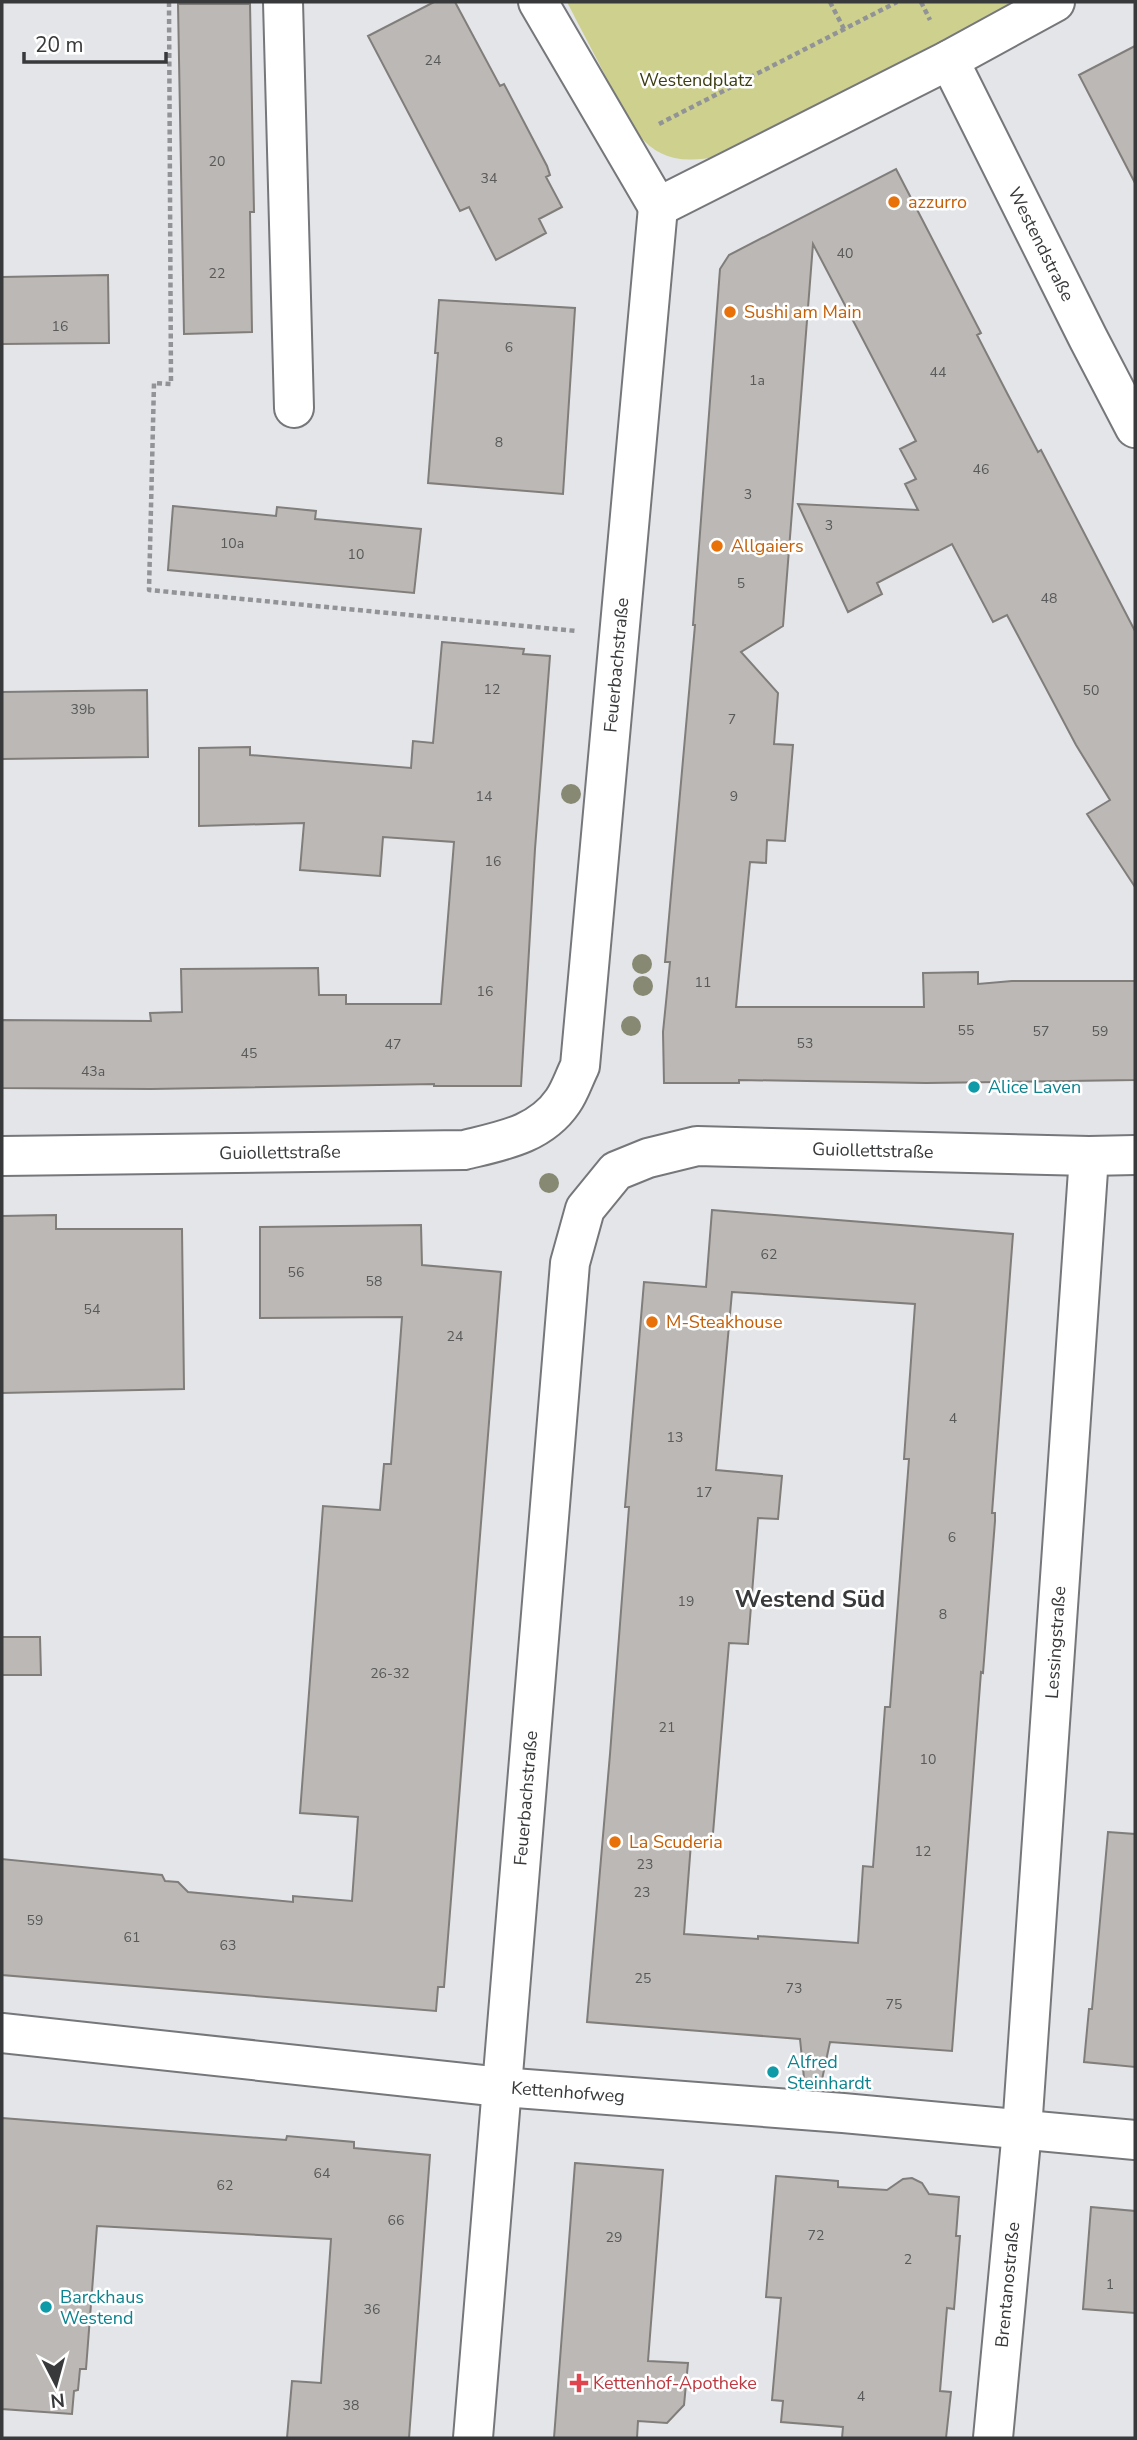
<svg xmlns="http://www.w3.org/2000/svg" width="1137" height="2440" font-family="'Nunito Sans',sans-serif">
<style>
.green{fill:#cdd18d}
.building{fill:#bbb8b5;stroke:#807d7a;stroke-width:2;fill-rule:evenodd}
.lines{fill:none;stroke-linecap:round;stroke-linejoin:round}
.minor-casing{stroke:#76777a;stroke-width:42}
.path{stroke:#919396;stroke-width:4.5;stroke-dasharray:5 3.5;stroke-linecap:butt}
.minor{stroke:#fff;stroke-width:38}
.tree{fill:#888973}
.food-dot{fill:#e8710a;stroke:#fff;stroke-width:2.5}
.culture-dot{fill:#0f9aa8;stroke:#fff;stroke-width:2.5}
.health-dot{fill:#e0444e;stroke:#fff;stroke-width:2.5}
.labels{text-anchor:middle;stroke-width:5;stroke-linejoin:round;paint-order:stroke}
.number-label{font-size:14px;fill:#59595a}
.park-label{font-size:18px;fill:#3d3e12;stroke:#fff}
.food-label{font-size:18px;fill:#c56008;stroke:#fff;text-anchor:start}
.street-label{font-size:18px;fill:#38393b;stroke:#fff}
.culture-label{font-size:18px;fill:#0d838f;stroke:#fff;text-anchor:start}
.health-label{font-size:18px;fill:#be3a42;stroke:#fff;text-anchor:start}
.district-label{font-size:24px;font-weight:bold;fill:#38393b;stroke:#fff}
</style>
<rect width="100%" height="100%" fill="#e3e5e9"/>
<path class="green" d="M 567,2 L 1016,2 L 719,156 C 649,172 634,132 607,79 C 594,53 580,28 567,2 Z"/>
<path class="building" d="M 434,2 L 455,2 L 500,86 L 504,84 L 547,166 L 550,175 L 546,177 L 562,207 L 539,219 L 546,233 L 496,260 L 469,207 L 460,211 L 368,36 Z
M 178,4 L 250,4 L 254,212 L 250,212 L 252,332 L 184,334 Z
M 1135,46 L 1135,183 L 1079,75 Z
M 896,169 L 981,333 L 977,335 L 1007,393 L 1038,452 L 1041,450 L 1135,631 L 1135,887 L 1087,814 L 1110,800 L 1076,745 L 1007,615 L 993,622 L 952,544 L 877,583 L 882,594 L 848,612 L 798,504 L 918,510 L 905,484 L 916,479 L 900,449 L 916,441 L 813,244 L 783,626 L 741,652 L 778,693 L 774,744 L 793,745 L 785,841 L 767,840 L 766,863 L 750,862 L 736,1007 L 924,1007 L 923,973 L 978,972 L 978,984 L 1012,981 L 1135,981 L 1135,1080 L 926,1083 L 739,1080 L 739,1083 L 664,1083 L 663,1032 L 670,962 L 665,962 L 695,625 L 693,625 L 720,269 L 729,255 Z
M 108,275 L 109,343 L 2,344 L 2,277 Z
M 439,300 L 575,308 L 563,494 L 428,483 L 438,353 L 435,353 Z
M 173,506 L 276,516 L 277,507 L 297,509 L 316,511 L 315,519 L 421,529 L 414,593 L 168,570 Z
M 442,642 L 524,649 L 523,654 L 550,656 L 535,849 L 521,1086 L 434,1086 L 434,1084 L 151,1089 L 2,1088 L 2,1020 L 151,1021 L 150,1013 L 182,1012 L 181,969 L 318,968 L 319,995 L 346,995 L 346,1004 L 441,1004 L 454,842 L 383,837 L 380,876 L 300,870 L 304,823 L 199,826 L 199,748 L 250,747 L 250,755 L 411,768 L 413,741 L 433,743 Z
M 147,690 L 148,757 L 2,759 L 2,692 Z
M 712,1210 L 1013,1234 L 992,1513 L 995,1513 L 995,1521 L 983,1673 L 981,1672 L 952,2051 L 830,2042 L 820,2089 L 805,2088 L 800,2039 L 587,2022 L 610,1754 L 629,1507 L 625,1507 L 644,1282 L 706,1287 ZM 732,1292 L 915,1304 L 904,1459 L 909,1459 L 890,1707 L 885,1707 L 873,1867 L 863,1866 L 858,1943 L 758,1936 L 758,1939 L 684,1934 L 691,1843 L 712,1845 L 729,1643 L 748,1644 L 758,1518 L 778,1519 L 782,1476 L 716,1470 Z
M 56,1215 L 56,1229 L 182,1229 L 184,1389 L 2,1393 L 2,1216 Z
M 421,1225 L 422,1265 L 501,1272 L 444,1987 L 438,1987 L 436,2011 L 2,1975 L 2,1859 L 162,1875 L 165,1881 L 178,1882 L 188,1892 L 293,1902 L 293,1896 L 352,1901 L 358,1817 L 300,1813 L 323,1506 L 380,1510 L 384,1464 L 391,1464 L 402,1317 L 260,1318 L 260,1227 Z
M 2,1637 L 40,1637 L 41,1675 L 2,1675 Z
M 1108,1832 L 1135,1834 L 1135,2067 L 1084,2062 L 1089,2009 L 1092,2009 Z
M 2,2118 L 286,2140 L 287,2136 L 354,2142 L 354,2148 L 430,2155 L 409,2438 L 287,2438 L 292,2381 L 321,2383 L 331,2239 L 97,2226 L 86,2369 L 80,2369 L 78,2390 L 74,2391 L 72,2414 L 2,2409 Z
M 575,2163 L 663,2170 L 648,2361 L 688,2363 L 684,2405 L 667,2423 L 638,2421 L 637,2438 L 554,2438 Z
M 776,2176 L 838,2181 L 838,2187 L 887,2190 L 903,2179 L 912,2178 L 922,2183 L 929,2194 L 959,2197 L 956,2236 L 960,2236 L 954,2309 L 947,2308 L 940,2391 L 951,2392 L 946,2438 L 842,2438 L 843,2427 L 781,2422 L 783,2401 L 772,2400 L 781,2298 L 766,2297 Z
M 1091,2207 L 1135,2211 L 1135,2313 L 1083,2309 Z"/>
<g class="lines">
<defs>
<g id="minor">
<path d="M 283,2 L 294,408"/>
<path d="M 538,2 L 658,207"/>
<path id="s1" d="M 949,60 L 1088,338 L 1135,428"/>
<path d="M 658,207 L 949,60 L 1055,2"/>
<path id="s2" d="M 2,1156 L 464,1150 C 501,1141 540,1135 563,1101 C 570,1091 574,1078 580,1066 L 658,207"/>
<path id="s3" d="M 2,2033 L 501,2087 L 843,2113 L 1135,2140"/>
<path id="s4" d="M 473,2438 L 570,1263 L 585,1209 L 616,1171 L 648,1158 L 697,1146 L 1089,1156 L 1135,1155"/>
<path id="s5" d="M 993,2438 L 1022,2130 L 1089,1156"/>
</g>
</defs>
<use href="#minor" class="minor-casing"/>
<path class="path" d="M 169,2 L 171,384 L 154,383 L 149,590 L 576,631
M 830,2 L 844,29
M 921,2 L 930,20
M 659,124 L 897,2"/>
<use href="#minor" class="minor"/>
</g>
<g class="tree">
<circle cx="571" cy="794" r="10"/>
<circle cx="642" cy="964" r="10"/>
<circle cx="643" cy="986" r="10"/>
<circle cx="631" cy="1026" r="10"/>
<circle cx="549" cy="1183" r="10"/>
</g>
<g class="food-dot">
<circle cx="894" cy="202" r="7"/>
<circle cx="730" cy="312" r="7"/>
<circle cx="717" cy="546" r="7"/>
<circle cx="652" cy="1322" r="7"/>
<circle cx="615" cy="1842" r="7"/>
</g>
<g class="culture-dot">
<circle cx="974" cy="1087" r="7"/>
<circle cx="773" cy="2072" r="7"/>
<circle cx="46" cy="2307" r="7"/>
</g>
<path class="health-dot" d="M575.5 2372.5h7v7h7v7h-7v7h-7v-7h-7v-7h7z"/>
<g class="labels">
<g class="number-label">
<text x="433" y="65">24</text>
<text x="217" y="166">20</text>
<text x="489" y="183">34</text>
<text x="845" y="258">40</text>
<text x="217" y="278">22</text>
<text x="60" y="331">16</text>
<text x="509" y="352">6</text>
<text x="938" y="377">44</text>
<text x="757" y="385">1a</text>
<text x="499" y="447">8</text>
<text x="981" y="474">46</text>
<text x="748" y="499">3</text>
<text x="829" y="530">3</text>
<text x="232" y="548">10a</text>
<text x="356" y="559">10</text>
<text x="741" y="588">5</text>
<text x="1049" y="603">48</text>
<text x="492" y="694">12</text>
<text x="1091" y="695">50</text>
<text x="83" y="714">39b</text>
<text x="732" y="724">7</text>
<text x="484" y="801">14</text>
<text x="734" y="801">9</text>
<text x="493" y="866">16</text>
<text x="703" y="987">11</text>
<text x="485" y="996">16</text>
<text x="966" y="1035">55</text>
<text x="1041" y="1036">57</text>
<text x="1100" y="1036">59</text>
<text x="805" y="1048">53</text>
<text x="393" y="1049">47</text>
<text x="249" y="1058">45</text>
<text x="93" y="1076">43a</text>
<text x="769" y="1259">62</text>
<text x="296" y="1277">56</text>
<text x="374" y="1286">58</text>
<text x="92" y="1314">54</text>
<text x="455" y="1341">24</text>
<text x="953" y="1423">4</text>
<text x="675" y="1442">13</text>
<text x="704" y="1497">17</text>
<text x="952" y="1542">6</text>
<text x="686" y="1606">19</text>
<text x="943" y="1619">8</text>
<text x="390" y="1678">26-32</text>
<text x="667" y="1732">21</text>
<text x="928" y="1764">10</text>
<text x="923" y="1856">12</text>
<text x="645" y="1869">23</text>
<text x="642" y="1897">23</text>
<text x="35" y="1925">59</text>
<text x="132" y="1942">61</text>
<text x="228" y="1950">63</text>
<text x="643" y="1983">25</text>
<text x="794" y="1993">73</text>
<text x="894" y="2009">75</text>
<text x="322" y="2178">64</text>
<text x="225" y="2190">62</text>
<text x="396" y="2225">66</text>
<text x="816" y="2240">72</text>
<text x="614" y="2242">29</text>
<text x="908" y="2264">2</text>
<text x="1110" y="2289">1</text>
<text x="372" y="2314">36</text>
<text x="861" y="2401">4</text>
<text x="351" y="2410">38</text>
</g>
<g class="park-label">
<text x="696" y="86">Westendplatz</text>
</g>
<g class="food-label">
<text x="908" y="208">azzurro</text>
<text x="744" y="318">Sushi am Main</text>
<text x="731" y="552">Allgaiers</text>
<text x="666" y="1328">M-Steakhouse</text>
<text x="629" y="1848">La Scuderia</text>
</g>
<g class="street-label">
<text dy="6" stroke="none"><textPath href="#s1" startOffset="206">Westendstraße</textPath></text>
<text dy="6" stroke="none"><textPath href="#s2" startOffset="1017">Feuerbachstraße</textPath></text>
<text dy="6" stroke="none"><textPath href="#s4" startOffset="1545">Guiollettstraße</textPath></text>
<text dy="6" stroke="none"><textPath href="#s2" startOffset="278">Guiollettstraße</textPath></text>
<text dy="6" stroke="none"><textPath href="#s5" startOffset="798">Lessingstraße</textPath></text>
<text dy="6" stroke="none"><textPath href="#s4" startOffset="642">Feuerbachstraße</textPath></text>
<text dy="6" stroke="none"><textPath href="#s3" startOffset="569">Kettenhofweg</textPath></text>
<text dy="6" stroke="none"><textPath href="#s5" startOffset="154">Brentanostraße</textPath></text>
</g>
<g class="culture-label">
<text x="988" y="1093">Alice Laven</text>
<text x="787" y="2068">Alfred<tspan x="787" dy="21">Steinhardt</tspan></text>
<text x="60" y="2303">Barckhaus<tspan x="60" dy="21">Westend</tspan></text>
</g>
<g class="health-label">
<text x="593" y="2389">Kettenhof-Apotheke</text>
</g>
<g class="district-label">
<text x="810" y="1607">Westend Süd</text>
</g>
</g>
<rect width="1137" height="2440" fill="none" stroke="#38393b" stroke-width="7"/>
<g transform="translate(56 2384) rotate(174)" stroke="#ffffff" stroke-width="5" paint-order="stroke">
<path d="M0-5L12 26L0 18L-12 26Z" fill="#38393b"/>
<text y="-10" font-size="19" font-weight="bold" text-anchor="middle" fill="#38393b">N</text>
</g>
<path d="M24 52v10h142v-10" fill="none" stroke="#38393b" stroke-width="3.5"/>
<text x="35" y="52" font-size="21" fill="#38393b" stroke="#ffffff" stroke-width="5" paint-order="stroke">20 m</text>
</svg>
